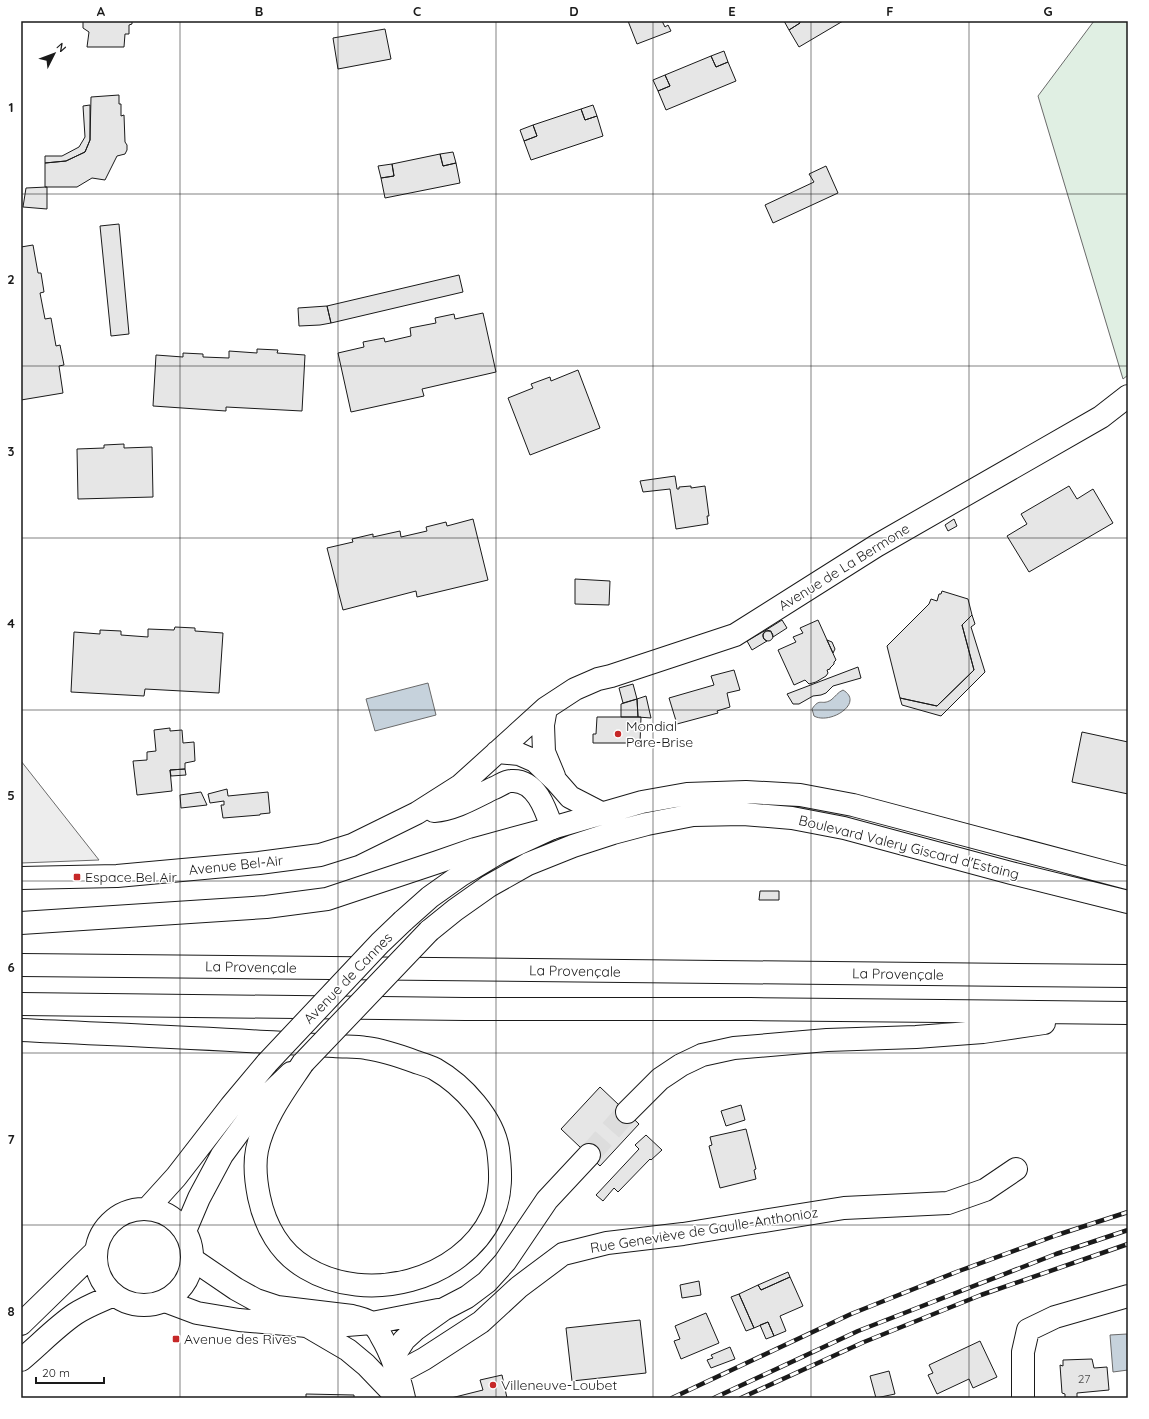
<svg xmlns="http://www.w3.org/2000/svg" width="1149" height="1419" font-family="Quicksand,sans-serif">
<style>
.green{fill:#e0efe3;stroke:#6a6a6a}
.parking{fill:#ededed;stroke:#6a6a6a}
.water{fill:#c6d2dc;stroke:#6a6a6a}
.building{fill:#e6e6e6;stroke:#1a1a1a}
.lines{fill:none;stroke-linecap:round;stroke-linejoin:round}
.highway-tunnel{stroke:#ddd;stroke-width:22;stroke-dasharray:22 11;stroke-linecap:butt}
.minor-casing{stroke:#1a1a1a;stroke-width:24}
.major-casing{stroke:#1a1a1a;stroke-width:24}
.highway-casing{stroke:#1a1a1a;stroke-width:24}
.minor{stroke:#fff;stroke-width:22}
.major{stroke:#fff;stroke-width:22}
.highway{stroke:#fff;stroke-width:22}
.rail-casing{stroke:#1a1a1a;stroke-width:4.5}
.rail{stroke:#fff;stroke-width:3;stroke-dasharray:9;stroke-linecap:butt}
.major-bridge-casing{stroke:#1a1a1a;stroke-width:24;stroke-linecap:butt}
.major-bridge{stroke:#fff;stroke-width:22}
.grid{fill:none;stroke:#1a1a1a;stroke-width:1;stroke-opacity:0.55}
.poi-dot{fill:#c62828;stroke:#fff;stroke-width:1.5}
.labels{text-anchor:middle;stroke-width:3;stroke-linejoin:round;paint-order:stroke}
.number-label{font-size:12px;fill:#4d4d4d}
.street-label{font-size:14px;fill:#1a1a1a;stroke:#fff}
.poi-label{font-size:14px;fill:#1a1a1a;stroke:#fff;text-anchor:start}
.neatline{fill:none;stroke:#1a1a1a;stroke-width:1.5}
.grid-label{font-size:13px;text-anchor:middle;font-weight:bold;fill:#1a1a1a}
</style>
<rect width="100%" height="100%" fill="#fff"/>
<path class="green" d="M 1094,21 L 1128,21 L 1128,375 L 1123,379 L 1038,96 Z"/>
<path class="parking" d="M 21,761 L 99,860 L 21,863 Z"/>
<path class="water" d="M 428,683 L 436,715 L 375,731 L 366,699 Z
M 843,690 C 865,703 830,725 814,716 L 812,709 C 820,697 821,706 831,700 C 835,697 838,692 843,690 Z
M 1127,1334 L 1128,1370 L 1113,1372 L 1110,1335 Z"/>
<path class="building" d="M 83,21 L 132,21 L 132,24 L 129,25 L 129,34 L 125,34 L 124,47 L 87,47 L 89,32 L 83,28 Z
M 628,21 L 662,21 L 665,27 L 668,25 L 671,31 L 637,44 Z
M 784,21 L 799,21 L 800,23 L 789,30 Z
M 799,21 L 843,21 L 799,47 L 789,30 L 800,23 Z
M 385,29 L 391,59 L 338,69 L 333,38 Z
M 724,51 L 728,62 L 716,67 L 711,56 Z
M 711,56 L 716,67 L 728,62 L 736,81 L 666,110 L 658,91 L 670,86 L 665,75 Z
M 665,75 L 670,86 L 658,91 L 653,80 Z
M 119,95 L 119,104 L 121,104 L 121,116 L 124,115 L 125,142 L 127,145 L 127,150 L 125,154 L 117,156 L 105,180 L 92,178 L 77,187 L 45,187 L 45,163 L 66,161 L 85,152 L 90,140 L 91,97 Z
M 90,105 L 90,140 L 85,152 L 66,161 L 45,163 L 45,156 L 62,156 L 79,147 L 85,137 L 83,106 Z
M 593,105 L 597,116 L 585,120 L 581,109 Z
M 581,109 L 585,120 L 597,116 L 603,136 L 531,160 L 524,141 L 537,136 L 533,125 Z
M 533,125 L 537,136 L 524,141 L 520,130 Z
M 453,152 L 456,163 L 443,166 L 440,154 Z
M 440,154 L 443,166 L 456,163 L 460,183 L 385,198 L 381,178 L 394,176 L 392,164 Z
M 392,164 L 394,176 L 381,178 L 378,166 Z
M 826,166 L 838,193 L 773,223 L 765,205 L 814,182 L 809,174 Z
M 47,187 L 47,209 L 23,207 L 26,188 Z
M 119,224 L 129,334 L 111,336 L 100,226 Z
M 33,245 L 38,273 L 41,273 L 44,292 L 40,293 L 45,319 L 51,318 L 56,346 L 60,345 L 64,365 L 59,366 L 63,393 L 21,400 L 21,247 Z
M 459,275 L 463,292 L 331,323 L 327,306 Z
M 327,306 L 331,323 L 320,325 L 299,326 L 298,308 Z
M 483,313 L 496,372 L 422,389 L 424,396 L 351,412 L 338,353 L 364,347 L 363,342 L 384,338 L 385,342 L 411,336 L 410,328 L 436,323 L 435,318 L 454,314 L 455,319 Z
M 257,349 L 278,350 L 277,353 L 305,355 L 302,411 L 226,407 L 226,411 L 153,406 L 156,355 L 183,357 L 183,353 L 203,354 L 203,357 L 229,358 L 229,351 L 257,353 Z
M 578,370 L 600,428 L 530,455 L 508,398 L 533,388 L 531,384 L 550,377 L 551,381 Z
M 124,444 L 124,448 L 152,447 L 153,497 L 78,499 L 77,449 L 104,448 L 104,445 Z
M 675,476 L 677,489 L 679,489 L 679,487 L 691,486 L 691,488 L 705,486 L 709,516 L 707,516 L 708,524 L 676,529 L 670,489 L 643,492 L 640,481 Z
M 1069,486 L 1077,499 L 1093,489 L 1113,523 L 1029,572 L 1007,536 L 1027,524 L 1021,514 Z
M 473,519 L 488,580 L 417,597 L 416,591 L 343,610 L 327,548 L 353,542 L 352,539 L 373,534 L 373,537 L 400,531 L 401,537 L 427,531 L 426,527 L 446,522 L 447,526 Z
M 954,519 L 957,526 L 948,531 L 945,525 Z
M 575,579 L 610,581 L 609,605 L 575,604 Z
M 942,591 L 968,599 L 972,615 L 962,625 L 974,670 L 937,706 L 900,698 L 887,646 L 929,604 L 931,599 L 937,601 L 939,594 L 941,594 Z
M 972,615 L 975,624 L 971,627 L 985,672 L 941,716 L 902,705 L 900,698 L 937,706 L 974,670 L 962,625 Z
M 782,620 L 787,628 L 773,637 L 771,631 L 766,630 Z
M 818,620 L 836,660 L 834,662 L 834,664 L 830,668 L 830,669 L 827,670 L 828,673 L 826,676 L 816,682 L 809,684 L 805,680 L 794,685 L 778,650 L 796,642 L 793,637 L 803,633 L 800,628 Z
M 175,627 L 195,628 L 195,631 L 223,633 L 219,693 L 145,689 L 144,696 L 71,692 L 74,632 L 100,634 L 100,630 L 121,631 L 121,635 L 148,637 L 148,629 L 174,630 Z
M 766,630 L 763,634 L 763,636 L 764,639 L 767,641 L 752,650 L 747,641 Z
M763 636a5 5 0 1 1 10 0a5 5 0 1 1-10 0Z
M 827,640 L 832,642 L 835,649 L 833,653 Z
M 858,667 L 861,678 L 833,686 L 826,693 L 821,695 L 813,696 L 799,704 L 793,704 L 787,694 Z
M 734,670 L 740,690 L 727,693 L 730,707 L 717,711 L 718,713 L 677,724 L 669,698 L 714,685 L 711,676 Z
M 633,684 L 637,699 L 623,703 L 619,688 Z
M 646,696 L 651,718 L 638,717 L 637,699 Z
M 637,699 L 638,717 L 621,717 L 621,704 Z
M 597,717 L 641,717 L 640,743 L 593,743 L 593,734 L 596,734 Z
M 170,728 L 170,731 L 182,730 L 183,743 L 194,742 L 195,761 L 185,763 L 185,769 L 170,770 L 172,791 L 137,795 L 133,761 L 147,760 L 147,752 L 156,751 L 154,730 Z
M 1082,732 L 1128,742 L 1128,794 L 1072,782 Z
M 185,769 L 186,775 L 171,776 L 170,770 Z
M 227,789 L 228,796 L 268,792 L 270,813 L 260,814 L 260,815 L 223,818 L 221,805 L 224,805 L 224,801 L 210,803 L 208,794 Z
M 201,792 L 207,805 L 181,808 L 180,795 Z
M 760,891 L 779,891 L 779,900 L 759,900 Z
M 600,1087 L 639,1124 L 600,1166 L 561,1129 Z
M 741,1105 L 745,1120 L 726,1126 L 721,1111 Z
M 746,1129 L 756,1169 L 754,1170 L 756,1179 L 720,1188 L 709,1146 L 712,1145 L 710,1137 Z
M 646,1135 L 662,1150 L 651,1160 L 650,1159 L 618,1192 L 614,1188 L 603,1201 L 596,1195 L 639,1149 L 635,1145 Z
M 788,1272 L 790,1277 L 761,1290 L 758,1285 Z
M 790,1277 L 803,1306 L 780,1316 L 786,1331 L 774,1336 L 768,1322 L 754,1328 L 739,1294 L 758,1285 L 761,1290 Z
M 699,1281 L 701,1295 L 682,1298 L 680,1285 Z
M 739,1294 L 754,1328 L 746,1331 L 731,1297 Z
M 706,1313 L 719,1343 L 681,1359 L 674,1341 L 680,1339 L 675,1326 Z
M 640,1320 L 646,1373 L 572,1381 L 566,1328 Z
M 768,1322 L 774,1336 L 766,1339 L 760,1325 Z
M 980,1341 L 997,1377 L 973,1388 L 969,1379 L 937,1394 L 928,1375 L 933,1373 L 929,1365 Z
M 730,1347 L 735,1359 L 711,1368 L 707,1360 L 713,1358 L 711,1355 Z
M 1092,1359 L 1094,1368 L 1107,1367 L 1109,1390 L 1077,1393 L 1077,1398 L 1065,1398 L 1065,1394 L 1062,1393 L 1060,1365 L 1063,1366 L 1063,1360 Z
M 889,1371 L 895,1394 L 876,1398 L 870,1376 Z
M 502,1375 L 507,1398 L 451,1398 L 483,1390 L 480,1380 Z
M 306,1394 L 354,1395 L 354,1398 L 306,1398 Z"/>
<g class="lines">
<path class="highway-tunnel" d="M 589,1155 L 627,1112"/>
<defs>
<path id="minor" d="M 546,708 L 543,725 L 544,752 L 554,776
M 497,752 L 519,754 L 535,761 L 556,781 L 570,797 L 601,813
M 434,811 C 456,809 475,797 494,788 C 499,786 506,781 511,781 C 536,779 546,810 552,828
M 21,878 L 117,876 L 259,863 L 320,855 L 352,845 L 417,813 L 461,785 L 546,708 L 575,689 L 598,679 L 611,676 L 735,635 L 876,546 L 1101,417 L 1128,396
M 192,1259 L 236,1289 L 256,1300 L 277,1307 L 352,1316 C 359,1318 367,1319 372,1324 C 376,1327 379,1332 381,1336 C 393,1356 399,1376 404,1398
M 165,1301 L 197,1313 L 239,1320 L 307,1326 L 348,1350 L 366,1365 L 390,1390
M 381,1380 L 398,1373 L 424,1359 L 481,1322 L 519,1287 L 563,1254 L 607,1243 L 683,1234 L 844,1208 L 948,1203 L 985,1190 L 1016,1169
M 1023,1398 L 1023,1352 L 1028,1330 L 1055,1317 L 1128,1296"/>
<path id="major" d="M 403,921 L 430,897 L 461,875 L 498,853 L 552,828 L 642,802 L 687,794 L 746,792 L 800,795 L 853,805 L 1128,878
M 429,931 L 455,910 L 489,886 L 528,864 L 573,846 L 613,833 L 647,824 L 693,815 L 743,814 L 792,818 L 844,828 L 1011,873 L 1128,902
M 147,1209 L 176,1177 L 231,1106 L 267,1063
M96 1257a48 48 0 1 1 96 0a48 48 0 1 1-96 0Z
M 185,1231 L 199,1198 L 222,1155 L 262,1101 L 291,1073
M 21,1324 L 96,1251
M 21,1360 C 39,1345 56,1327 75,1314 C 87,1306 101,1301 114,1295"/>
<path id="highway" d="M 21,923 L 266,907 L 327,899 L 438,862 L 475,849 L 552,828
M 21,965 L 1128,976
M 21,1004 L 465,1009 L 750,1009 L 1128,1013
M 21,1030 C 103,1034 185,1037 266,1042 C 289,1043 312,1045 334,1046 C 345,1047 355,1046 366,1048 C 382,1050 400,1056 416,1062 C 422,1064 429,1066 435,1069 C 463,1085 493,1118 498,1149 C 501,1172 502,1194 492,1216 C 461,1281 367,1305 306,1268 C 280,1253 265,1226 259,1197 C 256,1182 254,1165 257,1150 C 264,1117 285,1090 303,1063
M 627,1112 L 660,1079 L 681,1065 L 702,1055 L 734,1048 L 827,1040 L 916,1037 L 983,1032 L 1044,1023
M 307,1326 L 334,1326 L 372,1323 L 438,1310
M 394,1363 L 397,1351 L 404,1340 L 416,1329 L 444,1309 L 467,1297 L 487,1282 L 505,1262 L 547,1200 L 589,1155"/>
</defs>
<use href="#minor" class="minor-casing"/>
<use href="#major" class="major-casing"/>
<use href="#highway" class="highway-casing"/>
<use href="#minor" class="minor"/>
<use href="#major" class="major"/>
<use href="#highway" class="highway"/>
<defs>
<path id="rail" d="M 672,1398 L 851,1314 L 959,1271 L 1057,1235 L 1128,1212
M 714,1398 L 858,1331 L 1056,1254 L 1128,1230
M 741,1398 L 864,1342 L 981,1295 L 1128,1244"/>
</defs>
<use href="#rail" class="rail-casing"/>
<use href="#rail" class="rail"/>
<defs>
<path id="major-bridge" d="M 267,1063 L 380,943 L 403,921
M 303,1063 L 429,931"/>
</defs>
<use href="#major-bridge" class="major-bridge-casing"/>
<use href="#major-bridge" class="major-bridge"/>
</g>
<path class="grid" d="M 180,21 L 180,1398M 338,21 L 338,1398M 496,21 L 496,1398M 653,21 L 653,1398M 811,21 L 811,1398M 969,21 L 969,1398M 21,194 L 1128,194M 21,366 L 1128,366M 21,538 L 1128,538M 21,710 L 1128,710M 21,881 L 1128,881M 21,1053 L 1128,1053M 21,1225 L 1128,1225"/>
<g class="poi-dot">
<circle cx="618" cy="734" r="4"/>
<rect x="73" y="873" width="8" height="8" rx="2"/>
<rect x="172" y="1335" width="8" height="8" rx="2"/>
<circle cx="493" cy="1385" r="4"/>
</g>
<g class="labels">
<g class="number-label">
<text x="1084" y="1383">27</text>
</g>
<g class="street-label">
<text transform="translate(844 567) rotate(-32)" y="5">Avenue de La Bermone</text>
<text transform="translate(909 847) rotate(14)" y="5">Boulevard Valery Giscard d'Estaing</text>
<text transform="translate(236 865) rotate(-6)" y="5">Avenue Bel-Air</text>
<text transform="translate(251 967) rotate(1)" y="5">La Provençale</text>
<text transform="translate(575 971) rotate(1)" y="5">La Provençale</text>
<text transform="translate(898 974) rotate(1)" y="5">La Provençale</text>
<text transform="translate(348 978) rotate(-46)" y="5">Avenue de Cannes</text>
<text transform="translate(704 1230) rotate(-9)" y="5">Rue Geneviève de Gaulle-Anthonioz</text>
</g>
<g class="poi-label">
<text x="626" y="731">Mondial<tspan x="626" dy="16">Pare-Brise</tspan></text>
<text x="85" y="882">Espace Bel Air</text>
<text x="184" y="1344">Avenue des Rives</text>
<text x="501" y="1390">Villeneuve-Loubet</text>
</g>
</g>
<rect width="1149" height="1419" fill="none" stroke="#ffffff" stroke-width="44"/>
<g transform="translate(54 54) rotate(48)" stroke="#ffffff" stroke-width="3" paint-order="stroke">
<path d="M0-3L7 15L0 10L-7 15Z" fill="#1a1a1a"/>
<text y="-6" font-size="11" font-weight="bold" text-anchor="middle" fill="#1a1a1a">N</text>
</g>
<path d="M36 1377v6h68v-6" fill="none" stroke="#1a1a1a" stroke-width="2"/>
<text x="42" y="1377" font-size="12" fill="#1a1a1a" stroke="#ffffff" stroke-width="3" paint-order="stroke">20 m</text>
<rect x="22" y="22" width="1105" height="1375" class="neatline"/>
<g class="grid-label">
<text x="101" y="16">A</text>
<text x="259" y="16">B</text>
<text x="417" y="16">C</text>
<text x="574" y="16">D</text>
<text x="732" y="16">E</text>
<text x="890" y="16">F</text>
<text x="1048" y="16">G</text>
<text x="11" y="112">1</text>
<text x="11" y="284">2</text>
<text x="11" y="456">3</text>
<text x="11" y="628">4</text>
<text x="11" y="800">5</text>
<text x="11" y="972">6</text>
<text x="11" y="1144">7</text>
<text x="11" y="1316">8</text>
</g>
</svg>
